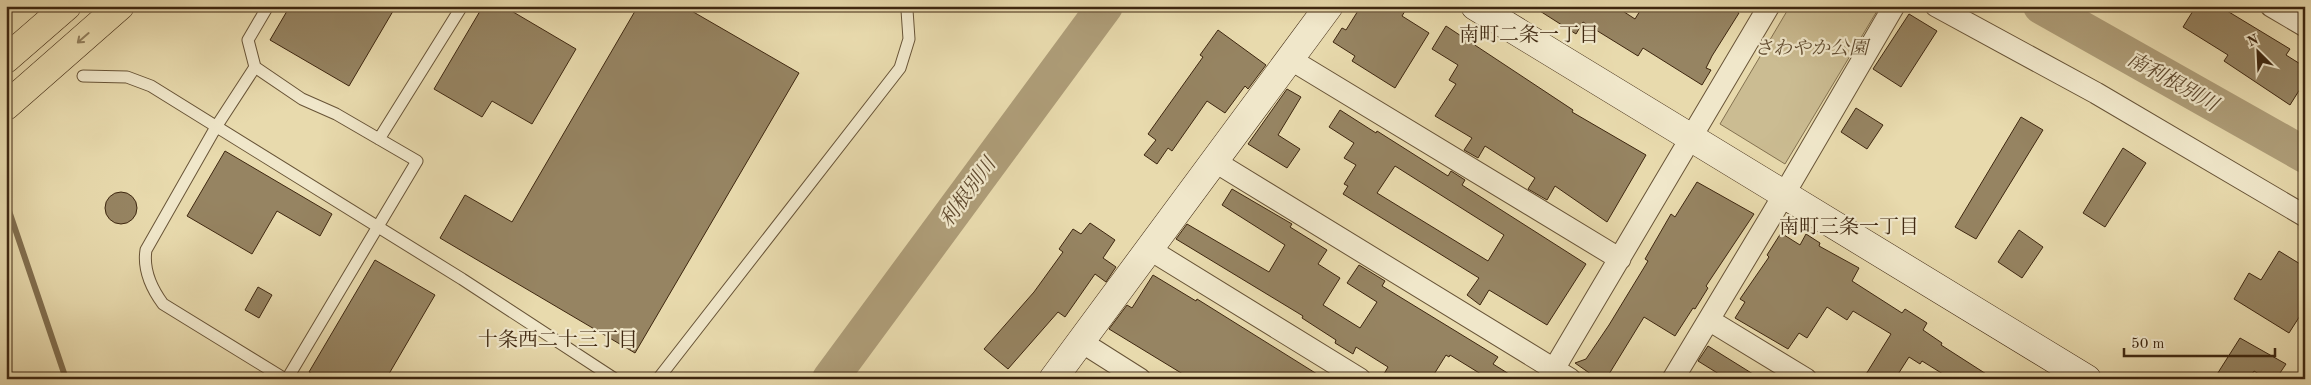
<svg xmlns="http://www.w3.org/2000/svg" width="2311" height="385" font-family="'Old Standard TT','Noto Serif JP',serif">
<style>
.park{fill:#cbbc92;stroke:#847251}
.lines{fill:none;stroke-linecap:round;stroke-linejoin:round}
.stream{stroke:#816e4e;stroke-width:6}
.river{stroke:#ae9d78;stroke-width:36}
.building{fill:#968462;stroke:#3e2710;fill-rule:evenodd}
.lane-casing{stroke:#685437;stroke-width:13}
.street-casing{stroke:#685437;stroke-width:23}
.secondary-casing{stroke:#3e2710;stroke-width:29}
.highway-casing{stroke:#3e2710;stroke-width:29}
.lane{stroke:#f0e7ca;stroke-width:11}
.street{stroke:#f0e7ca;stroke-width:21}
.secondary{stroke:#f0e7ca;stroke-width:28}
.highway{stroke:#e8daad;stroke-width:28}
.oneway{stroke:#93805e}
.labels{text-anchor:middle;stroke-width:4.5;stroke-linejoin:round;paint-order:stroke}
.park-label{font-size:19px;font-style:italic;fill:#614c30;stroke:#f0e7ca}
.neighbourhood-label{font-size:20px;fill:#3e2710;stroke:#f0e7ca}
.water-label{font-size:20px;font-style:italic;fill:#604a2f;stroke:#f0e7ca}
</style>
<rect width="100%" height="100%" fill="#e8daad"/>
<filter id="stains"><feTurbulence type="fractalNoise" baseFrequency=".004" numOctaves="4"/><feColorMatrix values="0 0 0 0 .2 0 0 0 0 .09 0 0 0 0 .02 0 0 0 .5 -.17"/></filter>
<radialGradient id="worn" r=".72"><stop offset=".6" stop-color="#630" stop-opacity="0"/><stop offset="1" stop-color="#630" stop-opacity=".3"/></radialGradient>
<path class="park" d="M 1790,6 L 1880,6 L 1785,164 L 1720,124 Z"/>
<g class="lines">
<path class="stream" d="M 6,202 L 66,379"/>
<path class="river" d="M 2041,6 L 2305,155
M 830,379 L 1105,6"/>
</g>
<path class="building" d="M 290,6 L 396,6 L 349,86 L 270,40 Z
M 483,6 L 503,6 L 576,49 L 532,124 L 492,101 L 482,117 L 434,89 Z
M 638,6 L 683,6 L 799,73 L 635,353 L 440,238 L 465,195 L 512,222 Z
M 1361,6 L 1408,6 L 1402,16 L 1429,33 L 1395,88 L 1352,61 L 1355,56 L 1333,42 L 1342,28 L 1346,30 Z
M 1532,6 L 1615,6 L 1635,19 L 1643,6 L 1729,6 L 1739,13 L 1712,56 L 1706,68 L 1711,70 L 1702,85 L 1643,48 L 1638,56 L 1583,22 L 1576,34 Z
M 2196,6 L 2219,6 L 2290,49 L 2286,55 L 2305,67 L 2305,81 L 2290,105 L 2224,61 L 2228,55 L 2183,27 Z
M 1909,14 L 1937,31 L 1901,87 L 1873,69 Z
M 1446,26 L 1573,110 L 1572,112 L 1646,155 L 1607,222 L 1555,186 L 1547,200 L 1528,189 L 1535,178 L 1485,146 L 1478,158 L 1464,150 L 1472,138 L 1435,116 L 1456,84 L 1449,80 L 1458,65 L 1432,49 Z
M 1218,30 L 1266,65 L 1248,89 L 1245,86 L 1225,113 L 1207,101 L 1172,151 L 1168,148 L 1157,164 L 1144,155 L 1156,140 L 1148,134 L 1203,57 L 1200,55 Z
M 1287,89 L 1301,97 L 1278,135 L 1300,149 L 1287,168 L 1248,144 Z
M 1856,108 L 1883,125 L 1867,149 L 1841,132 Z
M 1340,110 L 1376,133 L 1377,131 L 1448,176 L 1451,171 L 1465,180 L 1462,185 L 1586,264 L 1547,325 L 1489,290 L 1480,305 L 1467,295 L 1479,278 L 1343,194 L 1348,186 L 1344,184 L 1356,165 L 1344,158 L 1354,143 L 1329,127 ZM 1395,166 L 1504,235 L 1488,261 L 1377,193 Z
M 2021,117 L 2043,130 L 1976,239 L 1955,227 Z
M 2123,148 L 2146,163 L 2105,227 L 2083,213 Z
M 225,151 L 332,214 L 320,236 L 277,211 L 252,254 L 187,216 Z
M 1697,182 L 1754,214 L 1706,286 L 1708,288 L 1695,309 L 1693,308 L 1675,336 L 1644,317 L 1606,379 L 1598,379 L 1575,363 L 1586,359 L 1609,325 L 1648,261 L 1645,259 L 1671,214 L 1675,217 Z
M 1232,189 L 1292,224 L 1290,227 L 1327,250 L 1318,264 L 1340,278 L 1323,305 L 1360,328 L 1377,302 L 1347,283 L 1359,265 L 1385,281 L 1382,286 L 1498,357 L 1493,364 L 1517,379 L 1489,379 L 1450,355 L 1449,357 L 1446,355 L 1431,379 L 1381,379 L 1388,367 L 1356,347 L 1353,354 L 1335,343 L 1336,340 L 1302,318 L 1303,316 L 1176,239 L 1187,224 L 1269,272 L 1285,245 L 1222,205 Z
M105 208a16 16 0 1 1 32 0a16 16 0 1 1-32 0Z
M 1090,223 L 1115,240 L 1103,258 L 1116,267 L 1106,282 L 1095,274 L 1065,317 L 1058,312 L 1008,369 L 984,349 L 1034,292 L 1063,252 L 1059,249 L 1073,229 L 1081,234 Z
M 2019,230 L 2043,247 L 2022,278 L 1998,262 Z
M 1781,233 L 1800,245 L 1806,234 L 1820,243 L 1819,246 L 1859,268 L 1852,281 L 1902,313 L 1905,309 L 1927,323 L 1923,330 L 1942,343 L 1941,345 L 1994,379 L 1951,379 L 1922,361 L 1920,364 L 1909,357 L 1895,379 L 1863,379 L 1891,334 L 1853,311 L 1847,320 L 1827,307 L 1807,338 L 1799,333 L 1788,349 L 1735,318 L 1745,302 L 1740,299 L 1769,257 L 1767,255 Z
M 2279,251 L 2305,267 L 2305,308 L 2289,333 L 2234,299 L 2249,273 L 2261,280 Z
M 375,260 L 435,295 L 386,379 L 321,379 L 309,372 Z
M 1153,275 L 1196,301 L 1197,299 L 1325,379 L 1191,379 L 1109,329 L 1127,305 L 1132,308 Z
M 258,287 L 272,295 L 259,318 L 245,310 Z
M 2240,338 L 2286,364 L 2276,379 L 2267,379 L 2254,371 L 2249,379 L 2214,379 Z
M 1708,346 L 1761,379 L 1727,379 L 1698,361 Z"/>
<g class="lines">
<defs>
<path id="lane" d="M 268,6 L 248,40 L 255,67 L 302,99 L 336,114 L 417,161 L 287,379
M 255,67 L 216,127 L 146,250 C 143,269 152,289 163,304 L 285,379
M 83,76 L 127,77 L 151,86 L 462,279 L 615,379
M 379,139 L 462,6
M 658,379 L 900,68 L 909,39 L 907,10 L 904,6"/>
<path id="street" d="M 1936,6 L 2096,93 L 2305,216
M 2271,6 L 2305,26
M 1290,59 L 1620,259
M 1214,161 L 1570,379
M 1149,249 L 1360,379
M 1709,320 L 1806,379
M 1080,341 L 1140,379
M 1548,379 L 1769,6
M 1673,379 L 1773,213 L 1894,6"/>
<path id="secondary" d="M 1475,6 L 2087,379
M 1053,379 L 1329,6"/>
<path id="highway" d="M 6,59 L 67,6
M 6,106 L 120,6"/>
</defs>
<use href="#lane" class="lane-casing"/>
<use href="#street" class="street-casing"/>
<use href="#secondary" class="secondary-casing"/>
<use href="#highway" class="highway-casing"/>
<use href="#lane" class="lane"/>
<use href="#street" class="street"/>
<use href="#secondary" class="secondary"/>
<use href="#highway" class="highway"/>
</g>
<defs><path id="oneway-shaft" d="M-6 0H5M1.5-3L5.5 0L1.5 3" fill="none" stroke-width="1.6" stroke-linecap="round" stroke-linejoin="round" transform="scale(1.25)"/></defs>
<use class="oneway" href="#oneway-shaft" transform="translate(83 38) rotate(139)"/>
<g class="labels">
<g class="park-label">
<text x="1811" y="54">さわやか公園</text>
</g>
<g class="neighbourhood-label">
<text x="1529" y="41">南町二条一丁目</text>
<text x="1849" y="233">南町三条一丁目</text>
<text x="558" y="346">十条西二十三丁目</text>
</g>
<g class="water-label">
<text transform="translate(2173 81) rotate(29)" y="7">南利根別川</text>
<text transform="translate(967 192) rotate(-54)" y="7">利根別川</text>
</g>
</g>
<rect width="2311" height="385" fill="none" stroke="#e8daad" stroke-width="25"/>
<rect x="8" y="8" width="2296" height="370" fill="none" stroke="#3e2710" stroke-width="2.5"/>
<rect x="12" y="12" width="2286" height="360" fill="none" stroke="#3e2710"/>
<g transform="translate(2258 52) rotate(336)" stroke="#f0e7ca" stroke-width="4" paint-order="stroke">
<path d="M0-4L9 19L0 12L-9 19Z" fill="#3e2710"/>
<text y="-8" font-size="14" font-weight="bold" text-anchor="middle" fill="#3e2710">N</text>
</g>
<path d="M2124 348v8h151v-8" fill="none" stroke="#3e2710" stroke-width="2.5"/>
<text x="2131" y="348" font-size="15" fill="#3e2710" stroke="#f0e7ca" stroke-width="4" paint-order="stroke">50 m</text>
<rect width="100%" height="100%" filter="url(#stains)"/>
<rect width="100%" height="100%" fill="url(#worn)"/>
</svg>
